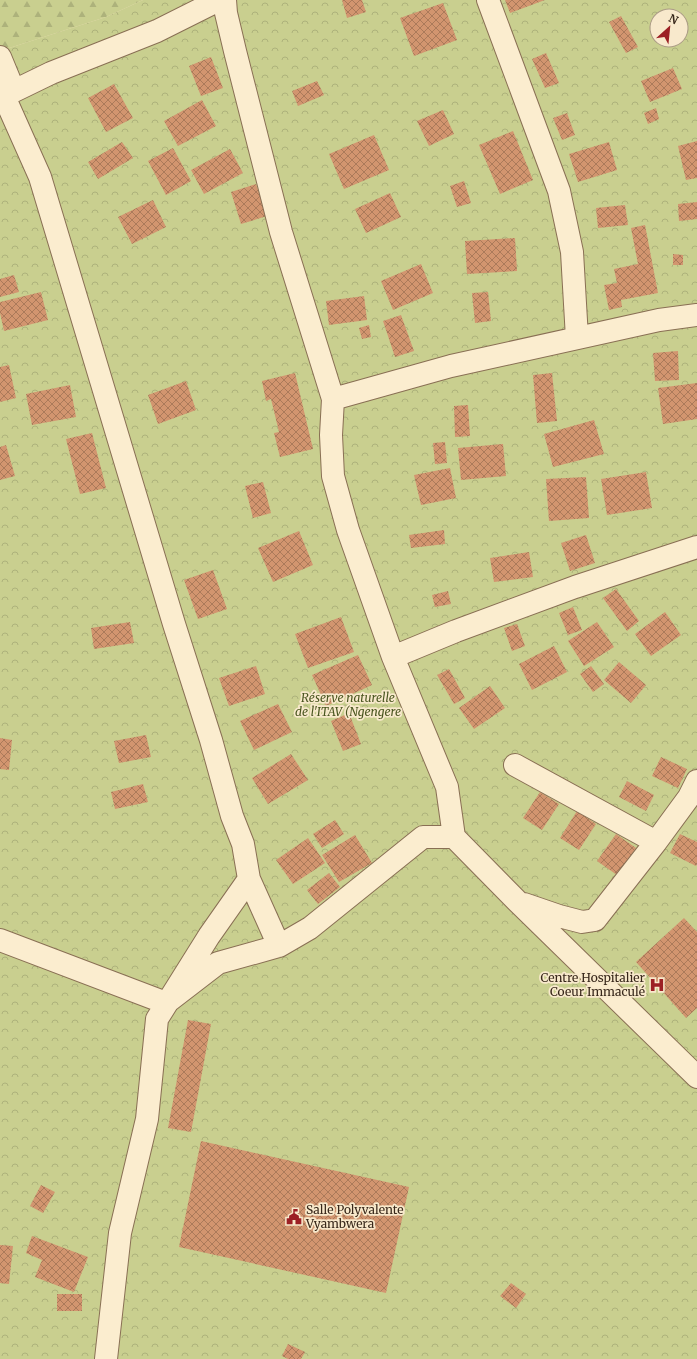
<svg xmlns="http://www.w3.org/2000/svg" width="697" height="1359" font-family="Merriweather,serif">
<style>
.forest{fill:url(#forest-firs)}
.park{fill:url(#park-crowns);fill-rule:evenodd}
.building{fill:url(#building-cross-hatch)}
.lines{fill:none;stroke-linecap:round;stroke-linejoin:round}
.minor-casing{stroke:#896f54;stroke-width:24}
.minor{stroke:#fbedcf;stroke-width:22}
.labels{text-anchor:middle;stroke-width:3.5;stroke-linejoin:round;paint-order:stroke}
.park-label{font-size:12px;font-style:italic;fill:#49551f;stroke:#f8e9cc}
.poi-label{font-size:12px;fill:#37271a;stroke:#f8e9cc;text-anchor:end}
</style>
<defs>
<pattern id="forest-firs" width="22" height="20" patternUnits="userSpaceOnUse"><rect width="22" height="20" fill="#c9cf8f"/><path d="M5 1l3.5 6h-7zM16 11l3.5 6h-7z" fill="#adb27b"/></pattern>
<pattern id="park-crowns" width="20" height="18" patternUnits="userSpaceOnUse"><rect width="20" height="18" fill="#c9cf8f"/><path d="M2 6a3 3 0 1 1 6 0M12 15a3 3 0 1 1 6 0" fill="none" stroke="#adb27b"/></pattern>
<pattern id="building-cross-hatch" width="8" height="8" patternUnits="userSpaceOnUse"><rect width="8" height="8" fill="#d2956f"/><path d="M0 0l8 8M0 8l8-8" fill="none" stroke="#ab7a5a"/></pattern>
</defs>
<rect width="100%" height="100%" fill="#f1dfbc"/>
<path class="forest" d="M 0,0 L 143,0 L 106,17 L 0,51 Z"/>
<path class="park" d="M 143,0 L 697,0 L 697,1359 L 0,1359 L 0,51 L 106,17 ZM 657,16 L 681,16 L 681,40 L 657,40 Z"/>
<path class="building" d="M 342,0 L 362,0 L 366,12 L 347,18 Z
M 505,0 L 545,0 L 510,13 Z
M 443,3 L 457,40 L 414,56 L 400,18 Z
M 621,16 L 638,47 L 626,53 L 609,22 Z
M 546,53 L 559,83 L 545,88 L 532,59 Z
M 211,57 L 223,88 L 201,96 L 189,66 Z
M 673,68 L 682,89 L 650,102 L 641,81 Z
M 317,81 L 324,95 L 298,106 L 292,91 Z
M 114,84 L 133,118 L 106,132 L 88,98 Z
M 202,100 L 216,126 L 178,146 L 164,121 Z
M 656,108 L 659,119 L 648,124 L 644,113 Z
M 443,110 L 454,134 L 429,146 L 417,121 Z
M 567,113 L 575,135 L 562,140 L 553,118 Z
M 513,131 L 533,180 L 500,194 L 479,145 Z
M 374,135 L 389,170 L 344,189 L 329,154 Z
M 697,141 L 697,178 L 686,180 L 678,146 Z
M 122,142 L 133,158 L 98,179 L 88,162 Z
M 609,142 L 617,170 L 578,182 L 569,154 Z
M 173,148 L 191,181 L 166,195 L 148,161 Z
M 230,149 L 243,173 L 204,194 L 191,170 Z
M 464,181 L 471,203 L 457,207 L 450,186 Z
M 256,184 L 267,216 L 241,224 L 231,192 Z
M 390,193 L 401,217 L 366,233 L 355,209 Z
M 153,200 L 166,227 L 132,244 L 118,217 Z
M 697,202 L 697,219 L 679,221 L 678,204 Z
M 625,205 L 628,225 L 598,228 L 596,208 Z
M 645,225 L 658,293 L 621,300 L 622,307 L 609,310 L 604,285 L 617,283 L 614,269 L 638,264 L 631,228 Z
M 515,238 L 517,271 L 467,274 L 465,241 Z
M 673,254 L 683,255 L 683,265 L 673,265 Z
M 421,264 L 433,293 L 393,310 L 381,281 Z
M 14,275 L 19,292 L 0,297 L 0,279 Z
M 41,292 L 48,320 L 4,331 L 0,313 L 0,302 Z
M 488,292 L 491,321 L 475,323 L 472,293 Z
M 364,296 L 367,320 L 329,325 L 326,301 Z
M 401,315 L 414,351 L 395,357 L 383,321 Z
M 369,325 L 371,337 L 362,339 L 359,328 Z
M 678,351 L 679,380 L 655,381 L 653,353 Z
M 9,365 L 16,398 L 0,402 L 0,367 Z
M 295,373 L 313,449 L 280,457 L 274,433 L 279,432 L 271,399 L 266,401 L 262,381 Z
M 552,373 L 557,421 L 537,423 L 533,375 Z
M 186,381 L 196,410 L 158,424 L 148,395 Z
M 697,383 L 697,419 L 663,424 L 658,388 Z
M 70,385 L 76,417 L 32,425 L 26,394 Z
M 468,405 L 470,436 L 455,437 L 454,406 Z
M 594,420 L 604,454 L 553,467 L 544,434 Z
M 92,433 L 106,488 L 80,494 L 66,439 Z
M 445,442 L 447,463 L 435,464 L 433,443 Z
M 503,444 L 506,476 L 461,480 L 458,448 Z
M 6,445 L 15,476 L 0,480 L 0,447 Z
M 450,468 L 456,498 L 421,505 L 414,475 Z
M 646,472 L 652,508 L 607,515 L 601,479 Z
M 586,477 L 589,518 L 549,521 L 546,479 Z
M 263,482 L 271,513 L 253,518 L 245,486 Z
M 444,530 L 445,544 L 411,548 L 409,535 Z
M 299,531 L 313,565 L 273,582 L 258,548 Z
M 586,535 L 595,563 L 570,571 L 561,543 Z
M 529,552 L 533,577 L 494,582 L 490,558 Z
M 213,570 L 227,609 L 198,619 L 184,580 Z
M 616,589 L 639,621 L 627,631 L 603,598 Z
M 448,591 L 451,604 L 435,607 L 432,595 Z
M 573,607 L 582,630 L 568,635 L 559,613 Z
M 665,612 L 681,635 L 651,656 L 635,634 Z
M 341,617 L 354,652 L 308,668 L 295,634 Z
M 130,622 L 134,643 L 94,649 L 91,628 Z
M 597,622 L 614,647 L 584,666 L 568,641 Z
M 517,624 L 525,646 L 512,651 L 504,628 Z
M 554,646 L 567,672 L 532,690 L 519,664 Z
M 358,655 L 372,685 L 326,706 L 312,675 Z
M 619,662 L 646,685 L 631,703 L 604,680 Z
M 256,666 L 265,694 L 229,706 L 219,678 Z
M 591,666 L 604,684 L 593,692 L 580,674 Z
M 449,669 L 465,698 L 454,704 L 437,675 Z
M 490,686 L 505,708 L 474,729 L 459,708 Z
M 278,704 L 292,732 L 254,750 L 240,721 Z
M 349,713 L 361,744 L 343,751 L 331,721 Z
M 146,735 L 151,757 L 119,763 L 114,741 Z
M 0,738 L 12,740 L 9,770 L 0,769 Z
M 291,754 L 308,780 L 268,804 L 252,778 Z
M 661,757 L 687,769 L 678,788 L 652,776 Z
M 627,781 L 654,795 L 646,811 L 619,797 Z
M 143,784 L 148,802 L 115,809 L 111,792 Z
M 540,792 L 559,804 L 542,830 L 523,818 Z
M 577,811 L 596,824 L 579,850 L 560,838 Z
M 335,820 L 344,834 L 322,848 L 313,834 Z
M 616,834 L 636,848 L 617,875 L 597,861 Z
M 680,834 L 697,842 L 697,864 L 696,866 L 670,853 Z
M 355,835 L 372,863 L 339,882 L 322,855 Z
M 308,838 L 325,863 L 293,884 L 276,860 Z
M 329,873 L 340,887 L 318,904 L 307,890 Z
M 684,918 L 697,932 L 697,1008 L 686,1018 L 636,962 Z
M 188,1020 L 211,1024 L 191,1132 L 168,1128 Z
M 201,1141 L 409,1187 L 386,1293 L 179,1247 Z
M 41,1185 L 55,1192 L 43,1213 L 30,1206 Z
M 32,1236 L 88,1257 L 74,1292 L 35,1277 L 42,1260 L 26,1253 Z
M 0,1245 L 13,1246 L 9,1284 L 0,1283 Z
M 511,1283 L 526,1294 L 516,1308 L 500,1296 Z
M 57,1294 L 82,1294 L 82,1311 L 57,1311 Z
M 288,1344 L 305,1352 L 301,1359 L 288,1359 L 282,1356 Z"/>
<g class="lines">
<defs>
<path id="minor" d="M 225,0 L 226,13 L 235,51 L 281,232 L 333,399 L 331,435 L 333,476 L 348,530 L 393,657 L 447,787 L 454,837
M 488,0 L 559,191 L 572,252 L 577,338
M 0,57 L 14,91
M 0,94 L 14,91 L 51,73 L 157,31 L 219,0
M 3,94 L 40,177 L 174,624 L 211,740 L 232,816 L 243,844 L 249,879 L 209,936 L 157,1019 L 147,1119 L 120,1233 L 106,1359
M 333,399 L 451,366 L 659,320 L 697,315
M 393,657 L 456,631 L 575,587 L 697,547
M 515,765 L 656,842
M 249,879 L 279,946
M 524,904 L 559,916 L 582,922 L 595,920 L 656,842 L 689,797 L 697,781
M 0,940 L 166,1003 L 218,963 L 279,946 L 310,928 L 423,837 L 454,837 L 517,901 L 697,1077"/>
</defs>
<use href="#minor" class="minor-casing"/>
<use href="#minor" class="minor"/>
</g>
<defs>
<symbol id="hospital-bare" viewBox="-9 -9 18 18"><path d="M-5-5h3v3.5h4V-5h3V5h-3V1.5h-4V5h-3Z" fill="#9c2025" stroke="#f8e9cc" stroke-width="2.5" paint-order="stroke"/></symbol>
<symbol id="civic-bare" viewBox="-9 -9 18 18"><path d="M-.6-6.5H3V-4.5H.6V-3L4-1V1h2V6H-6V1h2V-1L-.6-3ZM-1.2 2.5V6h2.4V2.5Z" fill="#9c2025" stroke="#f8e9cc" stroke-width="2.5" paint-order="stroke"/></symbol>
</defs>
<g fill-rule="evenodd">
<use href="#hospital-bare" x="646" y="974" width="22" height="22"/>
<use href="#civic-bare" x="283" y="1206" width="22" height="22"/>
</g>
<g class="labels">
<g class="park-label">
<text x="348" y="702">Réserve naturelle<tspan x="348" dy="14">de l'ITAV (Ngengere</tspan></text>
</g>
<g class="poi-label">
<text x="645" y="982">Centre Hospitalier<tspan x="645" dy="14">Coeur Immaculé</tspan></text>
<text x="306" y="1214" text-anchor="start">Salle Polyvalente<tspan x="306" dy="14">Vyambwera</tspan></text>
</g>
</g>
<g transform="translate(669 28) rotate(27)"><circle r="19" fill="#f8e9cc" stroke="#ab9b85"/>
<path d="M0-3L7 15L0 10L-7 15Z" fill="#9c2025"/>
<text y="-6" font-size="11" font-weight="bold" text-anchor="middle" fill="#37271a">N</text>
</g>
</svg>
